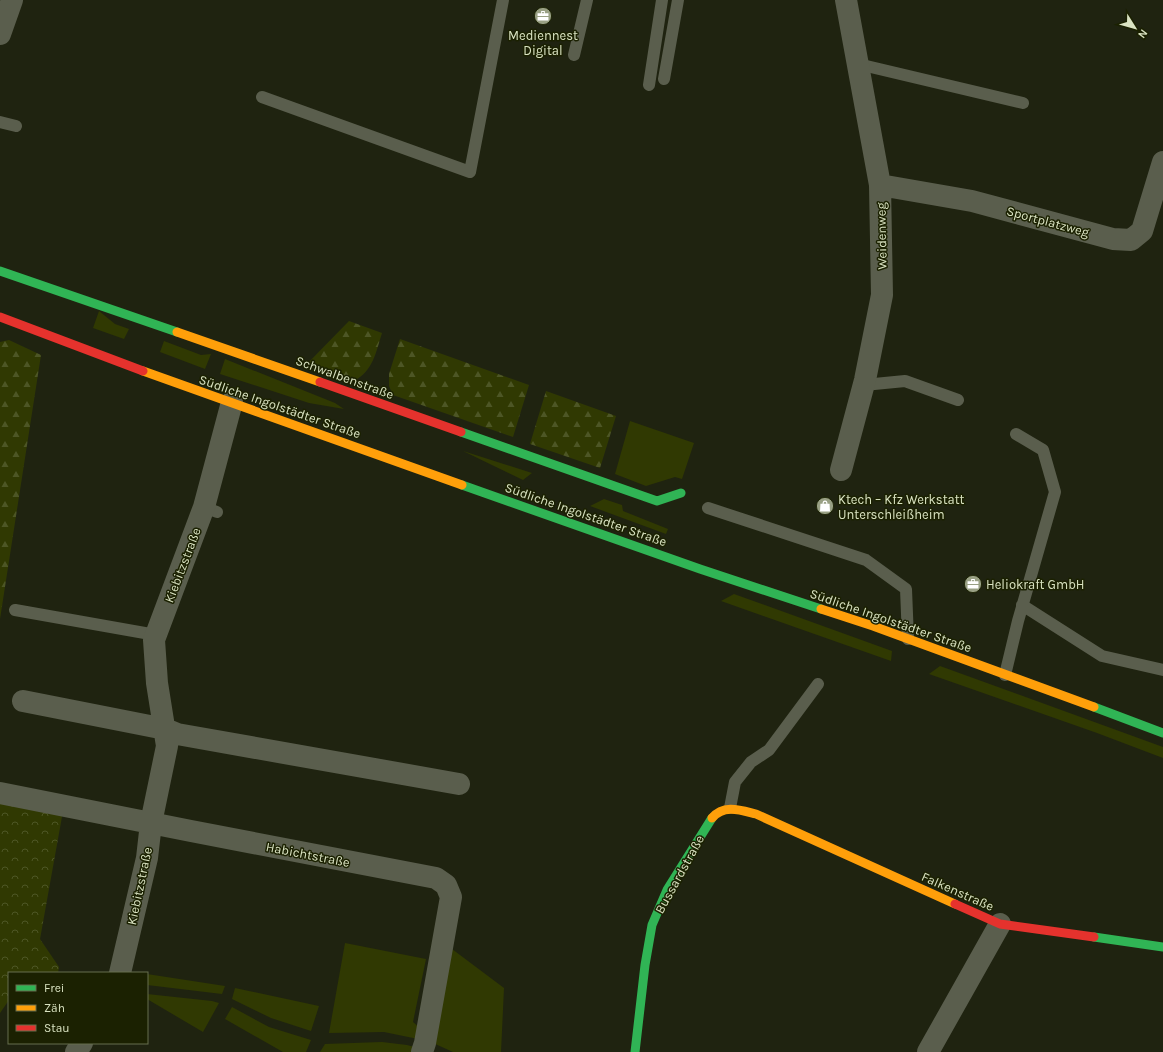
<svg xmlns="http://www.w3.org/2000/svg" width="1163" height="1052" font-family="Karla,sans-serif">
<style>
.grass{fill:#303902}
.forest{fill:url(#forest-firs)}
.park{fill:url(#park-crowns)}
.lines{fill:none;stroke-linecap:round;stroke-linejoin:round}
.lane{stroke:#5a5e4d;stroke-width:12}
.street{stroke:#5a5e4d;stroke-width:22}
.fast{stroke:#30b455;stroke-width:9}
.slow{stroke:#ff9f0a;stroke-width:9}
.jam{stroke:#e5322d;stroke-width:9}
.labels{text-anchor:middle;stroke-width:3;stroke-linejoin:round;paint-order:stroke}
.poi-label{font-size:13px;fill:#dae3c2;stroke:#1b2101;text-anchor:start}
.street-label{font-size:13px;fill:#dae3c2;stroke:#1b2101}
</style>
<defs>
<pattern id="forest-firs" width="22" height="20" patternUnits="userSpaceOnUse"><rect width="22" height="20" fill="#303902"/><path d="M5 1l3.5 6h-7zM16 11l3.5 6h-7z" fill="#4d5625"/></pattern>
<pattern id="park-crowns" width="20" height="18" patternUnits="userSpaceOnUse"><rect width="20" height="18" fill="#303902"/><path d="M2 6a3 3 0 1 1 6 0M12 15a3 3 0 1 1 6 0" fill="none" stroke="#4d5625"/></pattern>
</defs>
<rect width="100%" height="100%" fill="#1f2310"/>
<path class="grass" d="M 99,311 L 115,324 L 129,329 L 124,339 L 93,328 Z
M 164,341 L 201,355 L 211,354 L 205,369 L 160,352 Z
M 225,359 L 335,403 L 344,409 L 309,403 L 220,374 Z
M 630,421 L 694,443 L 682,479 L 675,477 L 646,486 L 615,474 Z
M 463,451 L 532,473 L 523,480 Z
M 604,499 L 622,505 L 623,511 L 668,529 L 666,534 L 590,506 Z
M 734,594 L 892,651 L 891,661 L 721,601 Z
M 940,666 L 1163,747 L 1163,758 L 1097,733 L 929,674 Z
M 345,943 L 426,959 L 413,1022 L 420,1028 L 418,1039 L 384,1032 L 329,1033 Z
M 452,949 L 504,988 L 501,1052 L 453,1052 L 433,1043 Z
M 147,974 L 225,986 L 222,994 L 147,985 Z
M 235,988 L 319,1006 L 311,1031 L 271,1018 L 232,999 Z
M 147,994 L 212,1001 L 219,1003 L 203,1032 L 147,999 Z
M 232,1007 L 269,1027 L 311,1040 L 306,1052 L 283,1052 L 225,1019 Z
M 382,1042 L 407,1045 L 418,1048 L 416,1052 L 320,1052 L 325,1044 Z"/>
<path class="forest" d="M 349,321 L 382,333 C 376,352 373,371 354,381 L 307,364 Z
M 400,339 L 529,385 L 513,437 L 393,395 L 389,386 L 389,374 Z
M 9,340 L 41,355 L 0,619 L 0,342 Z
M 546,391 L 616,416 L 600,468 L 530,444 Z"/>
<path class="park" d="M 0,802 L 63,811 L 40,939 L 59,967 L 58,973 L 9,973 L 9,1000 L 0,1013 Z"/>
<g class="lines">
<path class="lane" d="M 574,55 L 587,0
M 858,64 L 1023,103
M 664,79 L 678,0
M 649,85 L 662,0
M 262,97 L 470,172 L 503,0
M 0,122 L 16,126
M 864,385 L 905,381 L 958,400
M 204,507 L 217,512
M 708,508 L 866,560 L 906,589 L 908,639
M 1022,605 L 1102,656 L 1163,670
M 15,610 L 156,635
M 1005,675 L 1018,621 L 1055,492 L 1043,450 L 1016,434
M 730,808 L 735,782 L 751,762 L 769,750 L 818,684"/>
<path class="street" d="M 0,34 L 12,0
M 880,185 L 972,201 L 1113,239 L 1131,240 L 1142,231 L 1163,162
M 841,470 L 865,380 L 882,295 L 880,185 L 846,0
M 23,701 L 165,729 L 177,734 L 459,784
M 0,793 L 191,831 L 436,878 L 446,885 L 451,897 L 425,1043 L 422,1052
M 120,973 L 147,858 L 151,823 L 167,746 L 157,683 L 154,640 L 204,507 L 232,402
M 76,1052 L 82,1043
M 928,1052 L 1000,924"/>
<path class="fast" d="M 0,271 L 177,332
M 461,432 L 657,501 L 681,493
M 462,485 L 700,569 L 821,609
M 1094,707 L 1163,733
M 1094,937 L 1163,947
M 635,1052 L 645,965 L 652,925 L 667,890 L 712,818"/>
<path class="slow" d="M 177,332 L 320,382
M 143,371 L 462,485
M 821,609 L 873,626 L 1094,707
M 712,818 C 724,804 740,810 756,814 L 955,904"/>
<path class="jam" d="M 0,317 L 143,371
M 320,382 L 461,432
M 955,904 L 1000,924 L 1094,937"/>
</g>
<defs>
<symbol id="office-disc" viewBox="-11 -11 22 22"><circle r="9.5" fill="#99a084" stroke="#1b2101"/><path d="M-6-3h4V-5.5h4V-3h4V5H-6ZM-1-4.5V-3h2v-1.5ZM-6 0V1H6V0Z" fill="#fff"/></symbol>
<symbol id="shop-disc" viewBox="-11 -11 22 22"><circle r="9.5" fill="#99a084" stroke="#1b2101"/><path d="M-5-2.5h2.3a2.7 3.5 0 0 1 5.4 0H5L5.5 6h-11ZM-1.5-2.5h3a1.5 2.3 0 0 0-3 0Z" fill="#fff"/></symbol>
</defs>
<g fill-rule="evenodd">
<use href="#office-disc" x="533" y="6" width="20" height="20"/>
<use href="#shop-disc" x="815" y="496" width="20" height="20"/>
<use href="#office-disc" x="963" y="574" width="20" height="20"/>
</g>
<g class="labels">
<g class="poi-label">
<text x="543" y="40" text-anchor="middle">Mediennest<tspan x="543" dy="15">Digital</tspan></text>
<text x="838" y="504">Ktech – Kfz Werkstatt<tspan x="838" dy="15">Unterschleißheim</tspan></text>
<text x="986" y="589">Heliokraft GmbH</text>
</g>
<g class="street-label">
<text transform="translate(1048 221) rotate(15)" y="5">Sportplatzweg</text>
<text transform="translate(881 236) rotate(-91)" y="5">Weidenweg</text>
<text transform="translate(345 377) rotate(20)" y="5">Schwalbenstraße</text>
<text transform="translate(280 406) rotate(19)" y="5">Südliche Ingolstädter Straße</text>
<text transform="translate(586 514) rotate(19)" y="5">Südliche Ingolstädter Straße</text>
<text transform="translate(182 565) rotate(-69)" y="5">Kiebitzstraße</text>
<text transform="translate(891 620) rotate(19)" y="5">Südliche Ingolstädter Straße</text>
<text transform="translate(308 854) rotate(11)" y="5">Habichtstraße</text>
<text transform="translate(679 874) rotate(-61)" y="5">Bussardstraße</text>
<text transform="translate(139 886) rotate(-78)" y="5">Kiebitzstraße</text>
<text transform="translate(958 891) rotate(24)" y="5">Falkenstraße</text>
</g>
</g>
<rect x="8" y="972" width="140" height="72" fill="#1b2101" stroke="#676f4e"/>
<rect x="16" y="985" width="20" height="6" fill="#30b455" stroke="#676f4e"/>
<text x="44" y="992" font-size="12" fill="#dae3c2">Frei</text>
<rect x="16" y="1005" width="20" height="6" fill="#ff9f0a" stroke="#676f4e"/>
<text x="44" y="1012" font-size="12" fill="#dae3c2">Zäh</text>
<rect x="16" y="1025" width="20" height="6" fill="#e5322d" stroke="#676f4e"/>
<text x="44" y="1032" font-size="12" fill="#dae3c2">Stau</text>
<g transform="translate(1135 28) rotate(127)" stroke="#1b2101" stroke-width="3" paint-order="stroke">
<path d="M0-3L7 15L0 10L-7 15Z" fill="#dae3c2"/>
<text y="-6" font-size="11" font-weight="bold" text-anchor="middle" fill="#dae3c2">N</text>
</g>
</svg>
